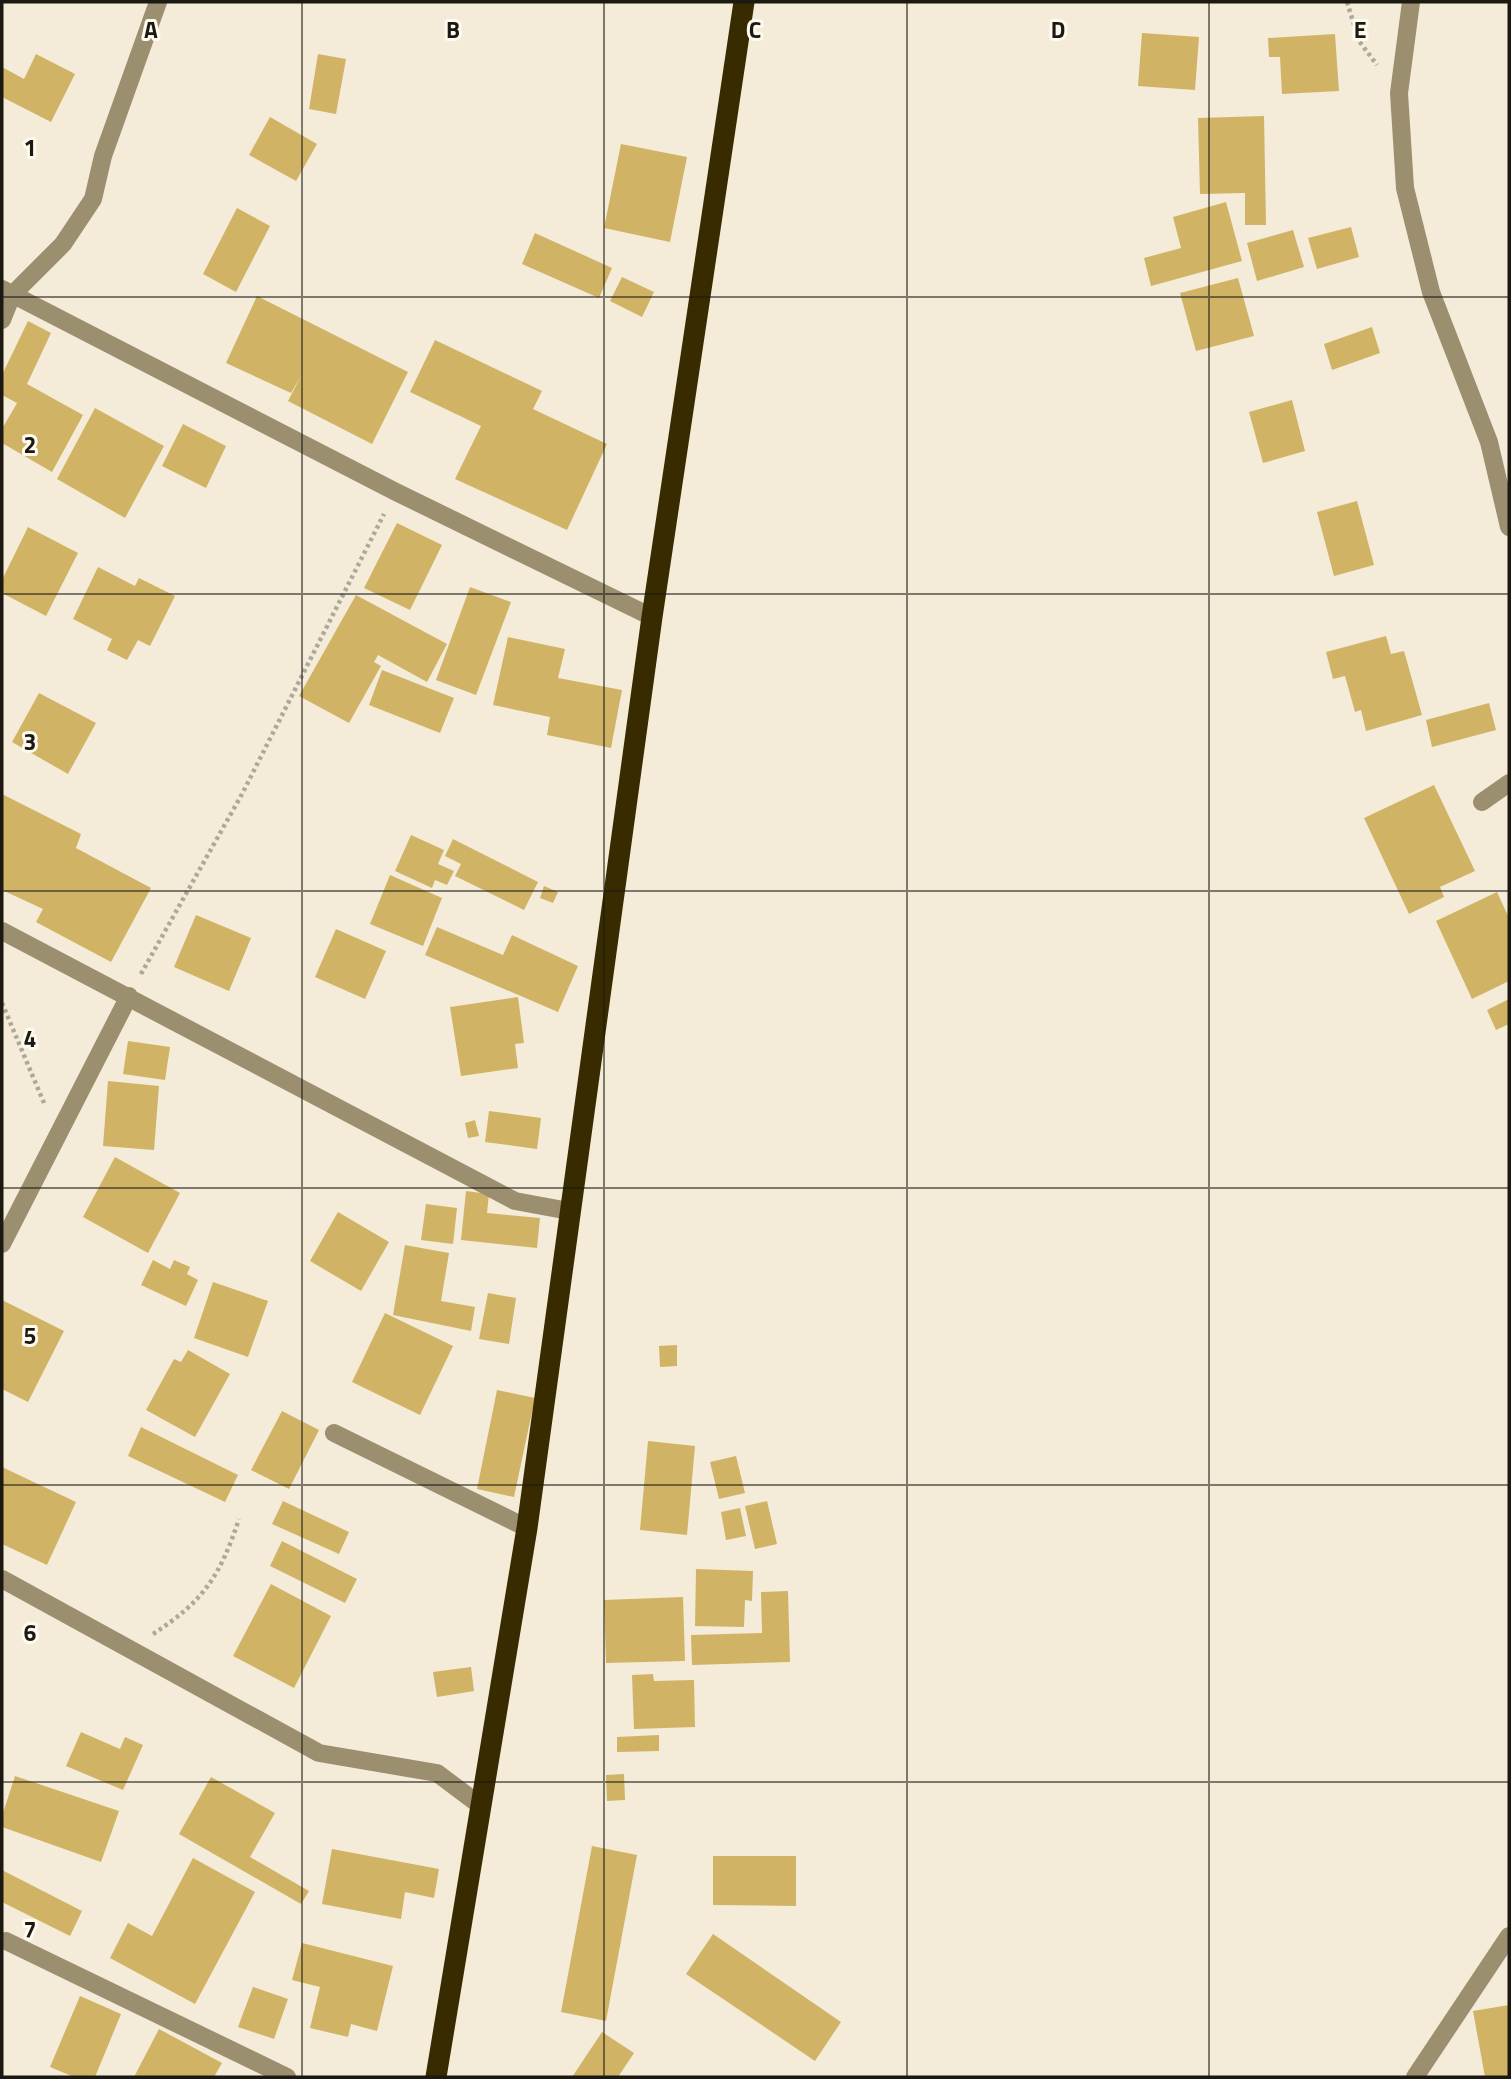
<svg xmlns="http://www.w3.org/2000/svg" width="1511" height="2079" font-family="'Titillium Web',sans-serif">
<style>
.building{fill:#d0b365}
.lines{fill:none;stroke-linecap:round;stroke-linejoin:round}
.path{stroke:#afa89a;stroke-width:4.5;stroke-dasharray:3.5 3.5;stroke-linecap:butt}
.minor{stroke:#9b8f70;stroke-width:18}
.highway{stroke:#382b00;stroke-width:21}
.grid{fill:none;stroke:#1c1913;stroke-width:2;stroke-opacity:0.55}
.grid-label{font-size:23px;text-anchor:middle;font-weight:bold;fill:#1c1913;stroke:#fefaee;stroke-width:6;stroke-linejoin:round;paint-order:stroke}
</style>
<rect width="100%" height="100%" fill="#f4ecd9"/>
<path class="building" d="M 1142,33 L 1199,37 L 1195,90 L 1138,86 Z
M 1335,34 L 1339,91 L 1282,94 L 1280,57 L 1269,57 L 1268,38 Z
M 36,54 L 75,74 L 51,122 L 2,97 L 2,67 L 24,79 Z
M 318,54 L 346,59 L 336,114 L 309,109 Z
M 1264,116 L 1266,225 L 1245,225 L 1245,193 L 1200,194 L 1198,118 Z
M 270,117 L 317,144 L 296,181 L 249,155 Z
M 621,144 L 687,157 L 670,242 L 604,228 Z
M 1226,202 L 1242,261 L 1151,286 L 1144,258 L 1181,248 L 1173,217 Z
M 237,208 L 270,226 L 236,292 L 203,274 Z
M 1351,227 L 1359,257 L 1317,269 L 1308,238 Z
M 1293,230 L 1304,267 L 1257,281 L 1247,243 Z
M 535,233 L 612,268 L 599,298 L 522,264 Z
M 622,277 L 654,292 L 642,317 L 610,301 Z
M 1238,278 L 1254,336 L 1196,351 L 1180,293 Z
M 257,296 L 408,372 L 372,444 L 288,401 L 301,376 L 291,393 L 226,363 Z
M 28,321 L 51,333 L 27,384 L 83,415 L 52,472 L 2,443 L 2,429 L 17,403 L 2,395 L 2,375 Z
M 1372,327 L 1380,353 L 1332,370 L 1324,344 Z
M 435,340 L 542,391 L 533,409 L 607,444 L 567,530 L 455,479 L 481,426 L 410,392 Z
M 1292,400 L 1305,451 L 1263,463 L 1249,412 Z
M 95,408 L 164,446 L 125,518 L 57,479 Z
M 183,424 L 226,446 L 206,488 L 162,466 Z
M 1357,501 L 1374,565 L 1334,576 L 1317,512 Z
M 397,523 L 442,545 L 410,610 L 364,588 Z
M 28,527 L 78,553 L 46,616 L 2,593 L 2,580 Z
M 98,567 L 135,586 L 139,578 L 175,596 L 150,646 L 138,640 L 127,660 L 107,650 L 112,639 L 73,619 Z
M 470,587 L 511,602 L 476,695 L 436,680 Z
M 356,595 L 447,644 L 427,682 L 378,655 L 374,662 L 381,666 L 349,723 L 299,696 Z
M 1386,636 L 1391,654 L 1404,651 L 1422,715 L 1366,731 L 1361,710 L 1355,712 L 1345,676 L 1333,679 L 1326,652 Z
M 508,637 L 565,649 L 558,678 L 622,690 L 611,748 L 547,735 L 550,717 L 493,705 Z
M 382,670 L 454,698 L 440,733 L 369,705 Z
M 39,693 L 96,723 L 68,774 L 12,742 Z
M 1489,703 L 1496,730 L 1432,747 L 1426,720 Z
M 1434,785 L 1475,871 L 1440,887 L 1444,897 L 1409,914 L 1364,818 Z
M 2,794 L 81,834 L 76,848 L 151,888 L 111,962 L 36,922 L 43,909 L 2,890 Z
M 411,835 L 444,850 L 438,864 L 454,871 L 447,885 L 435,880 L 432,888 L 395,871 Z
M 453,839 L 538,882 L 524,910 L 455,876 L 461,864 L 445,856 Z
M 390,875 L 442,898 L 423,946 L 370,924 Z
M 544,886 L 558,892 L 553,903 L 540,898 Z
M 1497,892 L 1509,918 L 1509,981 L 1472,999 L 1436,921 Z
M 196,915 L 251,938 L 229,991 L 174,967 Z
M 437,927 L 503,955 L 512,935 L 578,966 L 558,1012 L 425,955 Z
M 336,929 L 386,951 L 365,999 L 315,977 Z
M 518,997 L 524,1043 L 515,1044 L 518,1068 L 461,1076 L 450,1007 Z
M 1509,999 L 1509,1024 L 1496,1030 L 1487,1010 Z
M 128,1041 L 170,1047 L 165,1080 L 123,1074 Z
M 108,1081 L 159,1086 L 154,1150 L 103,1146 Z
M 489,1111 L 541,1118 L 537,1149 L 485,1142 Z
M 475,1120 L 479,1136 L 468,1138 L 465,1123 Z
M 115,1157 L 180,1193 L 148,1253 L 83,1217 Z
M 466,1191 L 489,1194 L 487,1213 L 540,1218 L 537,1248 L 461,1240 Z
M 426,1204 L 457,1208 L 453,1244 L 421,1240 Z
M 338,1212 L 389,1242 L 361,1291 L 310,1261 Z
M 405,1245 L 449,1253 L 441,1301 L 475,1307 L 471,1331 L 393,1315 Z
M 153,1260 L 170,1269 L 174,1260 L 190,1267 L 187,1274 L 198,1280 L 186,1306 L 141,1285 Z
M 213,1282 L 268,1301 L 248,1357 L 194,1338 Z
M 488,1293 L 516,1298 L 509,1344 L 479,1339 Z
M 2,1300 L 64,1331 L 28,1402 L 2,1389 Z
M 385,1313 L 453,1346 L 420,1415 L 352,1382 Z
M 677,1345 L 677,1366 L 660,1367 L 659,1346 Z
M 188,1350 L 230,1374 L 195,1437 L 146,1410 L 174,1359 L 181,1362 Z
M 497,1390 L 535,1398 L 514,1497 L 477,1489 Z
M 282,1411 L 319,1430 L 289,1489 L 251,1470 Z
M 141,1427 L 238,1475 L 225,1502 L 128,1456 Z
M 648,1441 L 695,1446 L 687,1535 L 640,1530 Z
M 736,1456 L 745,1493 L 719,1499 L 710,1462 Z
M 2,1467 L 76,1502 L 47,1565 L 2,1544 Z
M 283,1501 L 349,1532 L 339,1554 L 272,1524 Z
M 767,1501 L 777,1544 L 755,1549 L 745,1506 Z
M 740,1508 L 746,1536 L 726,1540 L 721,1512 Z
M 282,1541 L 357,1579 L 345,1603 L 270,1566 Z
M 696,1569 L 753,1571 L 752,1601 L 745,1600 L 744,1627 L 695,1626 Z
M 271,1584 L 331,1616 L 294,1688 L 233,1656 Z
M 788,1591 L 790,1662 L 692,1665 L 691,1635 L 762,1633 L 761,1592 Z
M 683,1597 L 685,1661 L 606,1663 L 604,1600 Z
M 471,1667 L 474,1691 L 437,1697 L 433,1672 Z
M 653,1674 L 654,1681 L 694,1680 L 695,1727 L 634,1729 L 632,1675 Z
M 81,1732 L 120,1749 L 125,1737 L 143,1745 L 123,1790 L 66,1766 Z
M 659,1735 L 659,1751 L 617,1752 L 617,1737 Z
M 624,1774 L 625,1800 L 607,1801 L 606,1775 Z
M 15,1776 L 119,1811 L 101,1862 L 2,1827 L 2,1816 Z
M 211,1777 L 275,1813 L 250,1857 L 309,1891 L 301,1904 L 179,1834 Z
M 592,1846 L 637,1855 L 606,2021 L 561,2012 Z
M 332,1849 L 439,1869 L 434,1898 L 405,1892 L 401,1919 L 322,1904 Z
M 713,1856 L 796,1856 L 796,1906 L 713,1905 Z
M 193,1858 L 255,1892 L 195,2004 L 110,1958 L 128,1923 L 152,1936 Z
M 2,1870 L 82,1911 L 70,1936 L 2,1902 Z
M 713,1934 L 841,2022 L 815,2061 L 686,1974 Z
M 302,1943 L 393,1966 L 377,2031 L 351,2024 L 348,2037 L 310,2028 L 320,1987 L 292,1980 Z
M 253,1987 L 288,1999 L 274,2039 L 238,2027 Z
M 80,1996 L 121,2014 L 95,2077 L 74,2077 L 50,2067 Z
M 1509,2005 L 1509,2077 L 1485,2077 L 1473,2011 Z
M 159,2029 L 222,2063 L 214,2077 L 134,2077 Z
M 602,2032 L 634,2053 L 618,2077 L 572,2077 Z"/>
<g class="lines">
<path class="path" d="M 1347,2 L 1359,41 L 1377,65
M 141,974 L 242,794 L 384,514
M 2,1003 L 44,1103
M 153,1634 C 204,1601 220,1576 239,1519"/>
<path class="minor" d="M 1411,2 L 1399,93 L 1405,188 L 1431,292 L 1489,442 L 1509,527
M 2,289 L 396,492 L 652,617
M 2,320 L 12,295 L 63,244 L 93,199 L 103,156 L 158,2
M 1482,802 L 1509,783
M 2,931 L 515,1201 L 569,1211
M 2,1244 L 129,996
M 334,1433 L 527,1528
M 2,1579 L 319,1753 L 437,1773 L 481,1806
M 6,1941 L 287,2077
M 1415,2077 L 1509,1936"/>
<path class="highway" d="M 436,2077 L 527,1528 L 652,617 L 744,2"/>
</g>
<path class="grid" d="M 302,2 L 302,2077M 604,2 L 604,2077M 907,2 L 907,2077M 1209,2 L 1209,2077M 2,297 L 1509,297M 2,594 L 1509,594M 2,891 L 1509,891M 2,1188 L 1509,1188M 2,1485 L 1509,1485M 2,1782 L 1509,1782"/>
<g class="grid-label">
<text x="151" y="38">A</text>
<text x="453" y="38">B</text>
<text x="755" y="38">C</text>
<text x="1058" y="38">D</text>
<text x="1360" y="38">E</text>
<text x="30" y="156">1</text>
<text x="30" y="453">2</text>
<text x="30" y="750">3</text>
<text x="30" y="1047">4</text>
<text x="30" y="1344">5</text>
<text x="30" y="1641">6</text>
<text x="30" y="1938">7</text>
</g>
<rect width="1511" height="2079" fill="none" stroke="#1c1913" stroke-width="7"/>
</svg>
